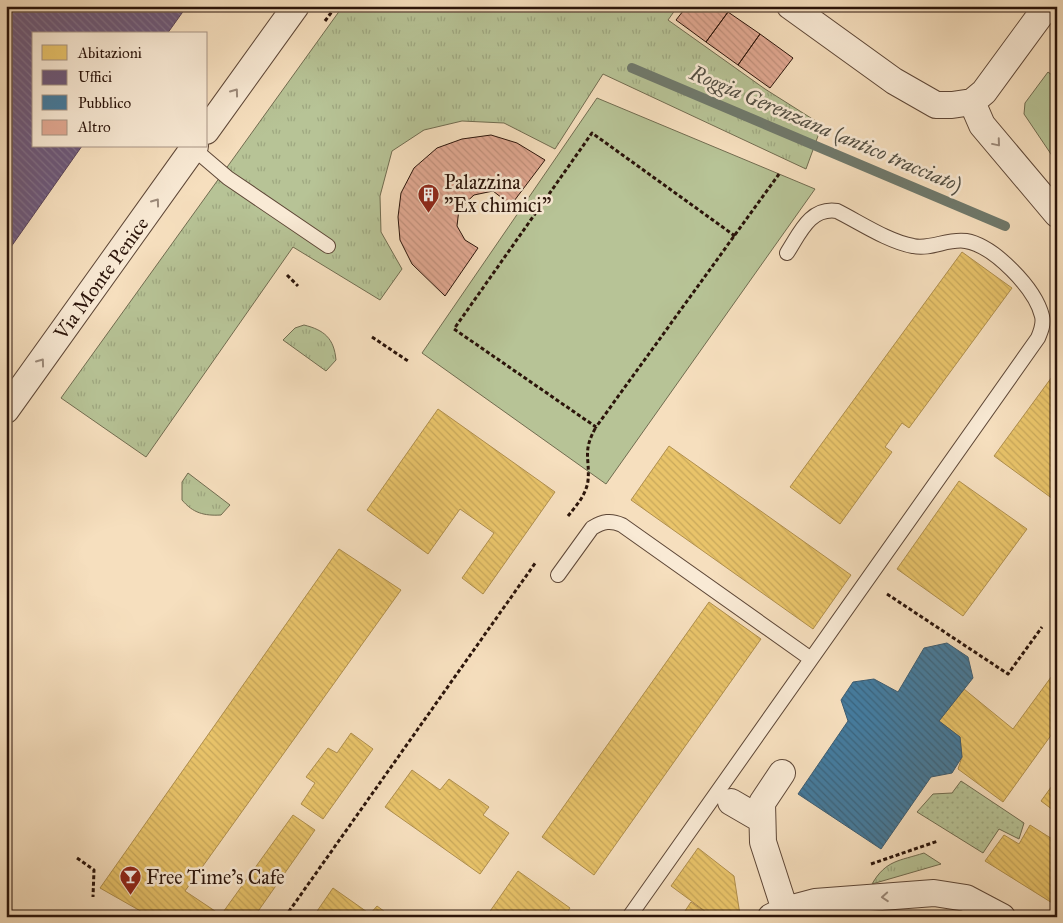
<svg xmlns="http://www.w3.org/2000/svg" width="1063" height="923" font-family="'IM FELL Great Primer',serif">
<style>
.grass{fill:url(#grass-tufts);stroke:#716c50}
.park{fill:#b7c396;stroke:#716c50}
.garden{fill:url(#garden-dots);stroke:#716c50}
.homes{fill:url(#homes-back-hatch);stroke:#b08f4d}
.offices{fill:url(#offices-back-hatch);stroke:#594458}
.public{fill:url(#public-back-hatch);stroke:#3d5c71}
.lines{fill:none;stroke-linecap:round;stroke-linejoin:round}
.stream{stroke:#6f796c;stroke-width:10}
.building{fill:url(#building-back-hatch);stroke:#2b140a}
.service-casing{stroke:#5e4737;stroke-width:16}
.minor-casing{stroke:#5e4737;stroke-width:28}
.path{stroke:#2b140a;stroke-width:3;stroke-dasharray:4 2.5;stroke-linecap:butt}
.service{stroke:#f9ead5;stroke-width:14}
.minor{stroke:#f9ead5;stroke-width:26}
.oneway{stroke:#9c8a7a}
.labels{text-anchor:middle;stroke-width:5;stroke-linejoin:round;paint-order:stroke}
.poi-label{font-size:20px;fill:#2b140a;stroke:#f9ead5;text-anchor:start}
.street-label{font-size:20px;fill:#2b140a;stroke:#f9ead5}
.water-label{font-size:21px;font-style:italic;fill:#534f43;stroke:#f9ead5}
</style>
<defs>
<pattern id="grass-tufts" width="24" height="20" patternUnits="userSpaceOnUse" patternTransform="scale(1.25)"><rect width="24" height="20" fill="#b7c396"/><path d="M3 7l-1-3M5 7V3M7 7l1-3M15 17l-1-3M17 17v-4M19 17l1-3" fill="none" stroke="#9ea780"/></pattern>
<pattern id="garden-dots" width="8" height="8" patternUnits="userSpaceOnUse" patternTransform="scale(1.25)"><rect width="8" height="8" fill="#b7c396"/><path d="M2 2h.1M6 6h.1" fill="none" stroke="#9ea780" stroke-width="1.8" stroke-linecap="round"/></pattern>
<pattern id="homes-back-hatch" width="6" height="6" patternUnits="userSpaceOnUse" patternTransform="scale(1.25)"><rect width="6" height="6" fill="#e9c46a"/><path d="M-1 5l2 2M0 0l6 6M5-1l2 2" fill="none" stroke="#c8a85b"/></pattern>
<pattern id="offices-back-hatch" width="6" height="6" patternUnits="userSpaceOnUse" patternTransform="scale(1.25)"><rect width="6" height="6" fill="#6d597a"/><path d="M-1 5l2 2M0 0l6 6M5-1l2 2" fill="none" stroke="#827189"/></pattern>
<pattern id="public-back-hatch" width="6" height="6" patternUnits="userSpaceOnUse" patternTransform="scale(1.25)"><rect width="6" height="6" fill="#457b9d"/><path d="M-1 5l2 2M0 0l6 6M5-1l2 2" fill="none" stroke="#3a647e"/></pattern>
<pattern id="building-back-hatch" width="6" height="6" patternUnits="userSpaceOnUse" patternTransform="scale(1.25)"><rect width="6" height="6" fill="#e2a993"/><path d="M-1 5l2 2M0 0l6 6M5-1l2 2" fill="none" stroke="#c2917d"/></pattern>
</defs>
<rect width="100%" height="100%" fill="#f6dfbe"/>
<filter id="stains"><feTurbulence type="fractalNoise" baseFrequency=".004" numOctaves="4"/><feColorMatrix values="0 0 0 0 .2 0 0 0 0 .09 0 0 0 0 .02 0 0 0 .5 -.17"/></filter>
<radialGradient id="worn" r=".72"><stop offset=".6" stop-color="#630" stop-opacity="0"/><stop offset="1" stop-color="#630" stop-opacity=".3"/></radialGradient>
<path class="grass" d="M 343,6 L 678,6 L 668,20 L 765,89 L 822,125 L 806,169 L 603,74 L 555,149 L 504,123 L 462,121 L 424,130 L 392,151 L 380,196 L 381,232 L 402,269 L 380,300 L 293,247 L 146,457 L 61,398 Z
M 304,325 C 324,330 334,338 336,360 L 326,371 L 283,340 L 295,328 Z
M 188,473 L 230,505 L 221,515 C 204,516 193,513 182,500 L 182,482 Z
M 924,853 L 941,864 L 872,884 C 886,860 899,861 924,853 Z"/>
<path class="park" d="M 1048,72 L 1057,79 L 1057,163 L 1024,114 L 1025,103 Z
M 597,98 L 815,189 L 606,484 L 422,353 Z"/>
<path class="garden" d="M 961,781 L 1024,823 L 1019,839 L 999,829 L 983,853 L 917,812 L 933,794 L 952,793 Z"/>
<path class="homes" d="M 962,252 L 1012,288 L 909,428 L 902,423 L 885,447 L 892,452 L 840,524 L 790,487 Z
M 1057,370 L 1057,502 L 994,456 Z
M 438,409 L 555,492 L 483,594 L 462,578 L 494,533 L 460,509 L 428,554 L 367,510 Z
M 669,446 L 851,575 L 813,629 L 631,500 Z
M 959,481 L 1027,529 L 963,616 L 897,569 Z
M 339,549 L 401,590 L 185,891 L 221,915 L 293,815 L 315,830 L 254,917 L 151,917 L 100,888 Z
M 709,602 L 761,639 L 594,875 L 542,837 Z
M 1057,669 L 1057,727 L 1003,802 L 958,769 L 962,757 L 960,737 L 939,721 L 964,689 L 1013,729 Z
M 351,733 L 373,749 L 323,819 L 301,804 L 315,783 L 306,777 L 328,748 L 337,753 Z
M 412,770 L 440,790 L 449,779 L 489,807 L 483,815 L 509,833 L 480,874 L 385,807 Z
M 1057,779 L 1057,813 L 1041,801 Z
M 1030,825 L 1057,842 L 1057,906 L 985,861 L 1004,835 L 1019,844 Z
M 698,848 L 734,876 L 740,915 L 738,917 L 713,917 L 671,886 Z
M 518,871 L 570,908 L 564,917 L 486,917 Z
M 333,888 L 370,914 L 377,906 L 392,917 L 313,917 Z
M 691,902 L 713,917 L 681,917 Z"/>
<path class="offices" d="M 6,6 L 16,10 L 19,6 L 187,6 L 167,34 L 34,34 L 34,146 L 82,146 L 6,254 Z"/>
<path class="public" d="M 947,643 L 968,657 L 973,678 L 939,721 L 960,737 L 962,757 L 952,773 L 931,777 L 881,849 L 798,794 L 848,721 L 841,700 L 853,682 L 874,679 L 898,692 L 924,648 Z"/>
<g class="lines">
<path class="stream" d="M 632,68 L 1005,226"/>
</g>
<path class="building" d="M 687,6 L 720,6 L 728,12 L 706,42 L 676,20 Z
M 728,12 L 760,34 L 738,65 L 706,42 Z
M 760,34 L 793,58 L 770,88 L 738,65 Z
M 491,135 L 517,143 L 545,160 L 511,205 L 493,191 L 474,195 L 459,209 L 457,226 L 465,240 L 478,248 L 445,296 L 412,264 L 400,240 L 398,217 L 401,193 L 414,168 L 437,148 L 462,139 Z"/>
<g class="lines">
<defs>
<path id="service" d="M 194,149 L 228,178 L 328,246
M 558,575 L 592,528 C 603,521 611,520 622,525 L 811,659
M 629,917 L 1038,338 C 1041,331 1044,324 1042,316 C 1035,288 994,246 966,241 C 948,238 931,250 913,246 C 889,242 859,222 837,211 C 810,207 800,233 787,253"/>
<path id="minor" d="M 790,6 L 894,81 L 936,105 L 952,105 L 972,102 L 984,92 L 1047,6
M 972,102 L 982,125 L 1057,214
M 206,131 L 296,6
M 6,410 L 195,146
M 782,773 L 762,803 L 763,842 L 785,910
M 731,802 L 762,820
M 771,917 L 785,910 L 815,902 L 934,893 L 966,898 L 1002,917"/>
</defs>
<use href="#service" class="service-casing"/>
<use href="#minor" class="minor-casing"/>
<path class="path" d="M 325,21 L 336,6
M 735,236 L 592,133 L 454,329 L 596,427 L 779,174
M 287,275 L 298,286
M 372,337 L 408,361
M 568,516 C 576,506 586,495 588,481 C 590,457 582,452 596,427
M 887,594 L 1008,674 L 1042,627
M 77,858 L 94,870 L 93,897
M 871,864 L 938,841
M 285,917 L 536,562"/>
<use href="#service" class="service"/>
<use href="#minor" class="minor"/>
</g>
<defs><path id="oneway-chevron" d="M-2-3.5L2.5 0L-2 3.5" fill="none" stroke-width="1.6" stroke-linecap="round" stroke-linejoin="round" transform="scale(1.25)"/></defs>
<g class="oneway">
<use href="#oneway-chevron" transform="translate(235 92) rotate(-54)"/>
<use href="#oneway-chevron" transform="translate(997 143) rotate(50)"/>
<use href="#oneway-chevron" transform="translate(156 202) rotate(-54)"/>
<use href="#oneway-chevron" transform="translate(41 362) rotate(-54)"/>
<use href="#oneway-chevron" transform="translate(885 897) rotate(176)"/>
</g>
<defs>
<symbol id="building-pin" viewBox="-11 -11 22 30"><path d="M0 17L-7.5 6A9.5 9.5 0 1 1 7.5 6Z" fill="#8f2418" stroke="#f9ead5"/><path d="M-4-6H4V6H1V3H-1V6H-4ZM-2.5-4.3h1.7v1.8h-1.7ZM.8-4.3h1.7v1.8H.8ZM-2.5-1h1.7V.8h-1.7ZM.8-1h1.7V.8H.8Z" fill="#fff"/></symbol>
<symbol id="bar-pin" viewBox="-11 -11 22 30"><path d="M0 17L-7.5 6A9.5 9.5 0 1 1 7.5 6Z" fill="#8f2418" stroke="#f9ead5"/><path d="M-6-5H6L.8 .8V4.5H3.5V6h-7V4.5H-.8V.8Z" fill="#fff"/></symbol>
</defs>
<g fill-rule="evenodd">
<use href="#building-pin" x="416" y="182" width="25" height="34"/>
<use href="#bar-pin" x="118" y="864" width="25" height="34"/>
</g>
<g class="labels">
<g class="poi-label">
<text x="444" y="189">Palazzina<tspan x="444" dy="23">"Ex chimici"</tspan></text>
<text x="146" y="884">Free Time's Cafe</text>
</g>
<g class="street-label">
<text transform="translate(101 278) rotate(-54)" y="7">Via Monte Penice</text>
</g>
<g class="water-label">
<text transform="translate(826 129) rotate(23)" y="7">Roggia Gerenzana (antico tracciato)</text>
</g>
</g>
<rect width="1063" height="923" fill="none" stroke="#f6dfbe" stroke-width="25"/>
<rect x="8" y="8" width="1048" height="908" fill="none" stroke="#2b140a" stroke-width="2.5"/>
<rect x="12" y="12" width="1038" height="898" fill="none" stroke="#2b140a"/>
<rect x="32" y="32" width="175" height="115" fill="#f9ead5" stroke="#a79484"/>
<rect x="42" y="45" width="25" height="15" fill="#e9c46a" stroke="#a79484"/>
<text x="78" y="58" font-size="15" fill="#2b140a">Abitazioni</text>
<rect x="42" y="70" width="25" height="15" fill="#6d597a" stroke="#a79484"/>
<text x="78" y="82" font-size="15" fill="#2b140a">Uffici</text>
<rect x="42" y="95" width="25" height="15" fill="#457b9d" stroke="#a79484"/>
<text x="78" y="108" font-size="15" fill="#2b140a">Pubblico</text>
<rect x="42" y="120" width="25" height="15" fill="#e2a993" stroke="#a79484"/>
<text x="78" y="132" font-size="15" fill="#2b140a">Altro</text>
<rect width="100%" height="100%" filter="url(#stains)"/>
<rect width="100%" height="100%" fill="url(#worn)"/>
</svg>
